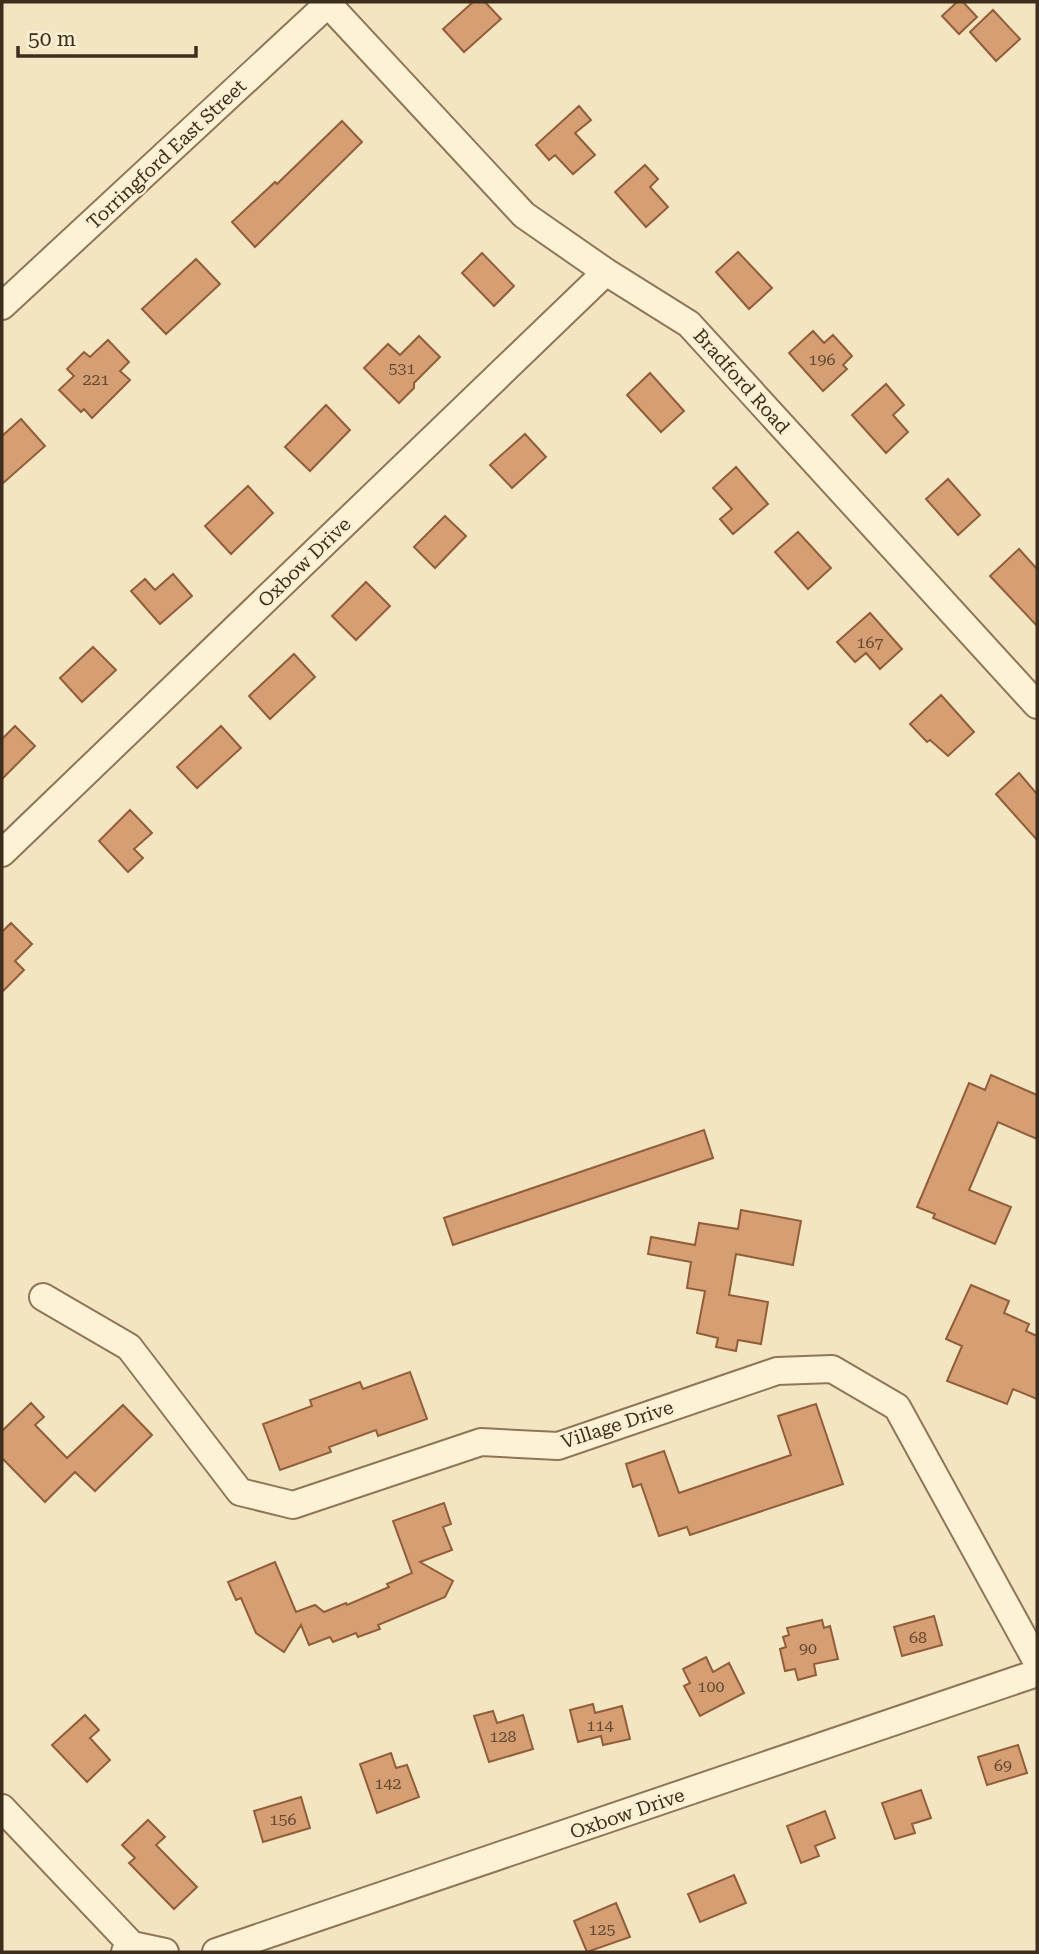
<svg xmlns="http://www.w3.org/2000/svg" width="1039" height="1954" font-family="'Roboto Serif',serif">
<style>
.building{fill:#d69e73;stroke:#925e39;stroke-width:2}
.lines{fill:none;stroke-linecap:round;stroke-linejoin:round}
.minor-casing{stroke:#8f7656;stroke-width:30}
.minor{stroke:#fdf2d6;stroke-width:26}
.labels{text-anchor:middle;stroke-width:5;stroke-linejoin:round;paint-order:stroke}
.number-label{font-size:16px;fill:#634932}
.street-label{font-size:19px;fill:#3d2d1c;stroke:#f9efd2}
</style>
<rect width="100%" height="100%" fill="#f3e5c2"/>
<path class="building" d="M 473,2 L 485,2 L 501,19 L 464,52 L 443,29 Z
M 957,2 L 963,2 L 977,17 L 959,34 L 942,16 Z
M 993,10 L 1020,39 L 996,61 L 970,32 Z
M 579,106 L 591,120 L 575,133 L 595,155 L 573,174 L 555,155 L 549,160 L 536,145 Z
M 342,121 L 362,142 L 255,247 L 232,222 L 275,182 L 277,184 Z
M 645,165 L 658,179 L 650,187 L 668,207 L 646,227 L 615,192 Z
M 738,252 L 772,288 L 749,309 L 716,272 Z
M 482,253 L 514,286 L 494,306 L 462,273 Z
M 196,259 L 220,284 L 166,334 L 142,309 Z
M 813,331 L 824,343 L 833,335 L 852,356 L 843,365 L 847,369 L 823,391 L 789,353 Z
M 419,336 L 440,357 L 414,383 L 414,388 L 399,403 L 364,368 L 388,344 L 400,355 Z
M 108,340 L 129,362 L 120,371 L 130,380 L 92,418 L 84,409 L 81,412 L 59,390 L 74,376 L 67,369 L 84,352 L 90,357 Z
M 650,373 L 684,411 L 661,432 L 627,395 Z
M 886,384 L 904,405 L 893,415 L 908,432 L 886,453 L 852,415 Z
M 326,405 L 350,430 L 310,471 L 285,447 Z
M 21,419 L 45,446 L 2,484 L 2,436 Z
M 525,434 L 546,457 L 512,488 L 490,465 Z
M 736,467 L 768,504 L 733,534 L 720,519 L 732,509 L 713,488 Z
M 948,479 L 980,515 L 958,535 L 926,499 Z
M 248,486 L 273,513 L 231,554 L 205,526 Z
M 445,516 L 466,536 L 435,568 L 414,547 Z
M 798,532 L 831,568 L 808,589 L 775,552 Z
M 1019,549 L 1037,569 L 1037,626 L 990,576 Z
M 173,574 L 192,596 L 160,624 L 131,591 L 145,579 L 155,590 Z
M 366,582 L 390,606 L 356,640 L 332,616 Z
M 870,613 L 902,649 L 880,669 L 866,653 L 855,662 L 837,642 Z
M 93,647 L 116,670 L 82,702 L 60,678 Z
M 294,654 L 315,677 L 270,719 L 249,696 Z
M 941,695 L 974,732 L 948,756 L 930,740 L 927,742 L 910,724 Z
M 15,726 L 35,746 L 2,779 L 2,739 Z
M 221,726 L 241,748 L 197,788 L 177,767 Z
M 1019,773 L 1037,794 L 1037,840 L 996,794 Z
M 130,810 L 152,833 L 134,849 L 143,858 L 128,872 L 99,841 Z
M 11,923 L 32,944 L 15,961 L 24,970 L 2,992 L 2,932 Z
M 991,1075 L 1037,1095 L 1037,1139 L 998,1122 L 969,1190 L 1011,1207 L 995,1244 L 933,1218 L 935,1214 L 917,1207 L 969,1083 L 985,1090 Z
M 704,1130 L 713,1158 L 453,1245 L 444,1218 Z
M 741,1210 L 801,1221 L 793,1265 L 736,1254 L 729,1295 L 768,1302 L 761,1344 L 738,1340 L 736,1351 L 716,1347 L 718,1338 L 697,1333 L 705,1291 L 687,1288 L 691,1262 L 648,1254 L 651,1237 L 695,1245 L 699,1223 L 738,1229 Z
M 971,1285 L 1009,1301 L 1004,1313 L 1029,1324 L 1026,1331 L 1037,1336 L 1037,1399 L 1013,1389 L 1007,1404 L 947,1381 L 962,1346 L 946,1339 Z
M 410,1372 L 427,1419 L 378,1436 L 376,1430 L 329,1447 L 331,1452 L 280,1470 L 263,1424 L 312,1406 L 310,1400 L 360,1382 L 363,1389 Z
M 31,1403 L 44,1417 L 35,1425 L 67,1458 L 123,1405 L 152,1435 L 95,1491 L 75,1472 L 45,1502 L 2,1458 L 2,1431 Z
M 816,1404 L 843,1484 L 690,1535 L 687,1527 L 659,1536 L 641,1484 L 633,1487 L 626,1464 L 664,1451 L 679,1493 L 791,1455 L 778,1416 Z
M 444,1503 L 451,1524 L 443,1527 L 452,1550 L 420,1562 L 453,1581 L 445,1597 L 378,1625 L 380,1629 L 358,1637 L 356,1633 L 333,1642 L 330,1637 L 309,1645 L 301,1625 L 284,1652 L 256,1633 L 241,1598 L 236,1600 L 228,1582 L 275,1562 L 296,1612 L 315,1605 L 324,1612 L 346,1603 L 347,1605 L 389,1587 L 387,1584 L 412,1573 L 393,1521 Z
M 934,1616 L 942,1645 L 902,1656 L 894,1627 Z
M 822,1620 L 824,1628 L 830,1626 L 838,1659 L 814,1664 L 816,1675 L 798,1680 L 795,1669 L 785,1671 L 780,1649 L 786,1647 L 783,1637 L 789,1635 L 787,1628 Z
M 706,1657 L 713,1672 L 729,1663 L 744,1693 L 700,1716 L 684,1686 L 690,1683 L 683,1669 Z
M 593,1704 L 595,1713 L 622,1706 L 630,1739 L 603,1745 L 601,1736 L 578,1742 L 570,1710 Z
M 493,1711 L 497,1723 L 523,1715 L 533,1749 L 489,1762 L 474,1716 Z
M 85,1715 L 99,1730 L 90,1738 L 110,1760 L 87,1782 L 52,1745 Z
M 1018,1745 L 1027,1773 L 987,1785 L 978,1757 Z
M 391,1753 L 396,1768 L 407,1765 L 419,1797 L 377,1813 L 360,1764 Z
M 921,1790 L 931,1818 L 912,1824 L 915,1833 L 895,1839 L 882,1803 Z
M 301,1797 L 310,1828 L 263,1842 L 254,1811 Z
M 825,1811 L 835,1838 L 815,1846 L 819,1856 L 801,1863 L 787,1826 Z
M 148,1820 L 165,1837 L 156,1845 L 197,1887 L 174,1909 L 129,1863 L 135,1858 L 122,1845 Z
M 734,1875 L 746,1903 L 700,1922 L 688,1894 Z
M 616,1903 L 630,1937 L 587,1952 L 574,1921 Z"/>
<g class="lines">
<defs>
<path id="minor" d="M 328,4 L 524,215 L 606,272 L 689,324 L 1037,705
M 2,306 L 330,2
M 2,853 L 606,272
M 43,1297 L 129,1347 L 240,1492 L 293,1505 L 481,1442 L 558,1446 L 777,1371 L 832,1369 L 897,1407 L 1037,1662
M 2,1808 L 132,1945
M 125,1952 L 132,1945 L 165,1952
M 216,1952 L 1037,1673"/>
</defs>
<use href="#minor" class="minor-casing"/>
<use href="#minor" class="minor"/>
</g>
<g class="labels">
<g class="number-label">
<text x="822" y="365">196</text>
<text x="402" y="374">531</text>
<text x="96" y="385">221</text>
<text x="870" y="648">167</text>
<text x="918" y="1643">68</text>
<text x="808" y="1654">90</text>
<text x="711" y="1692">100</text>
<text x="600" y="1731">114</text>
<text x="503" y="1742">128</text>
<text x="1003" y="1771">69</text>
<text x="388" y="1789">142</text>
<text x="283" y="1825">156</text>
<text x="602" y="1935">125</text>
</g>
<g class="street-label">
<text transform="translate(166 154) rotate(-43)" y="7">Torringford East Street</text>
<text transform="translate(742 381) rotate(48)" y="7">Bradford Road</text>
<text transform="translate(304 562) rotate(-44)" y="7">Oxbow Drive</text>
<text transform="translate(617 1424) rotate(-18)" y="7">Village Drive</text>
<text transform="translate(627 1813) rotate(-19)" y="7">Oxbow Drive</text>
</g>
</g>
<rect width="1039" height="1954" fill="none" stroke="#3d2d1c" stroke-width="7"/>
<path d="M18 46v10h178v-10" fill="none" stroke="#3d2d1c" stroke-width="3.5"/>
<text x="28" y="46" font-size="21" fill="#3d2d1c" stroke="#f9efd2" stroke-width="5" paint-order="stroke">50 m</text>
</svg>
